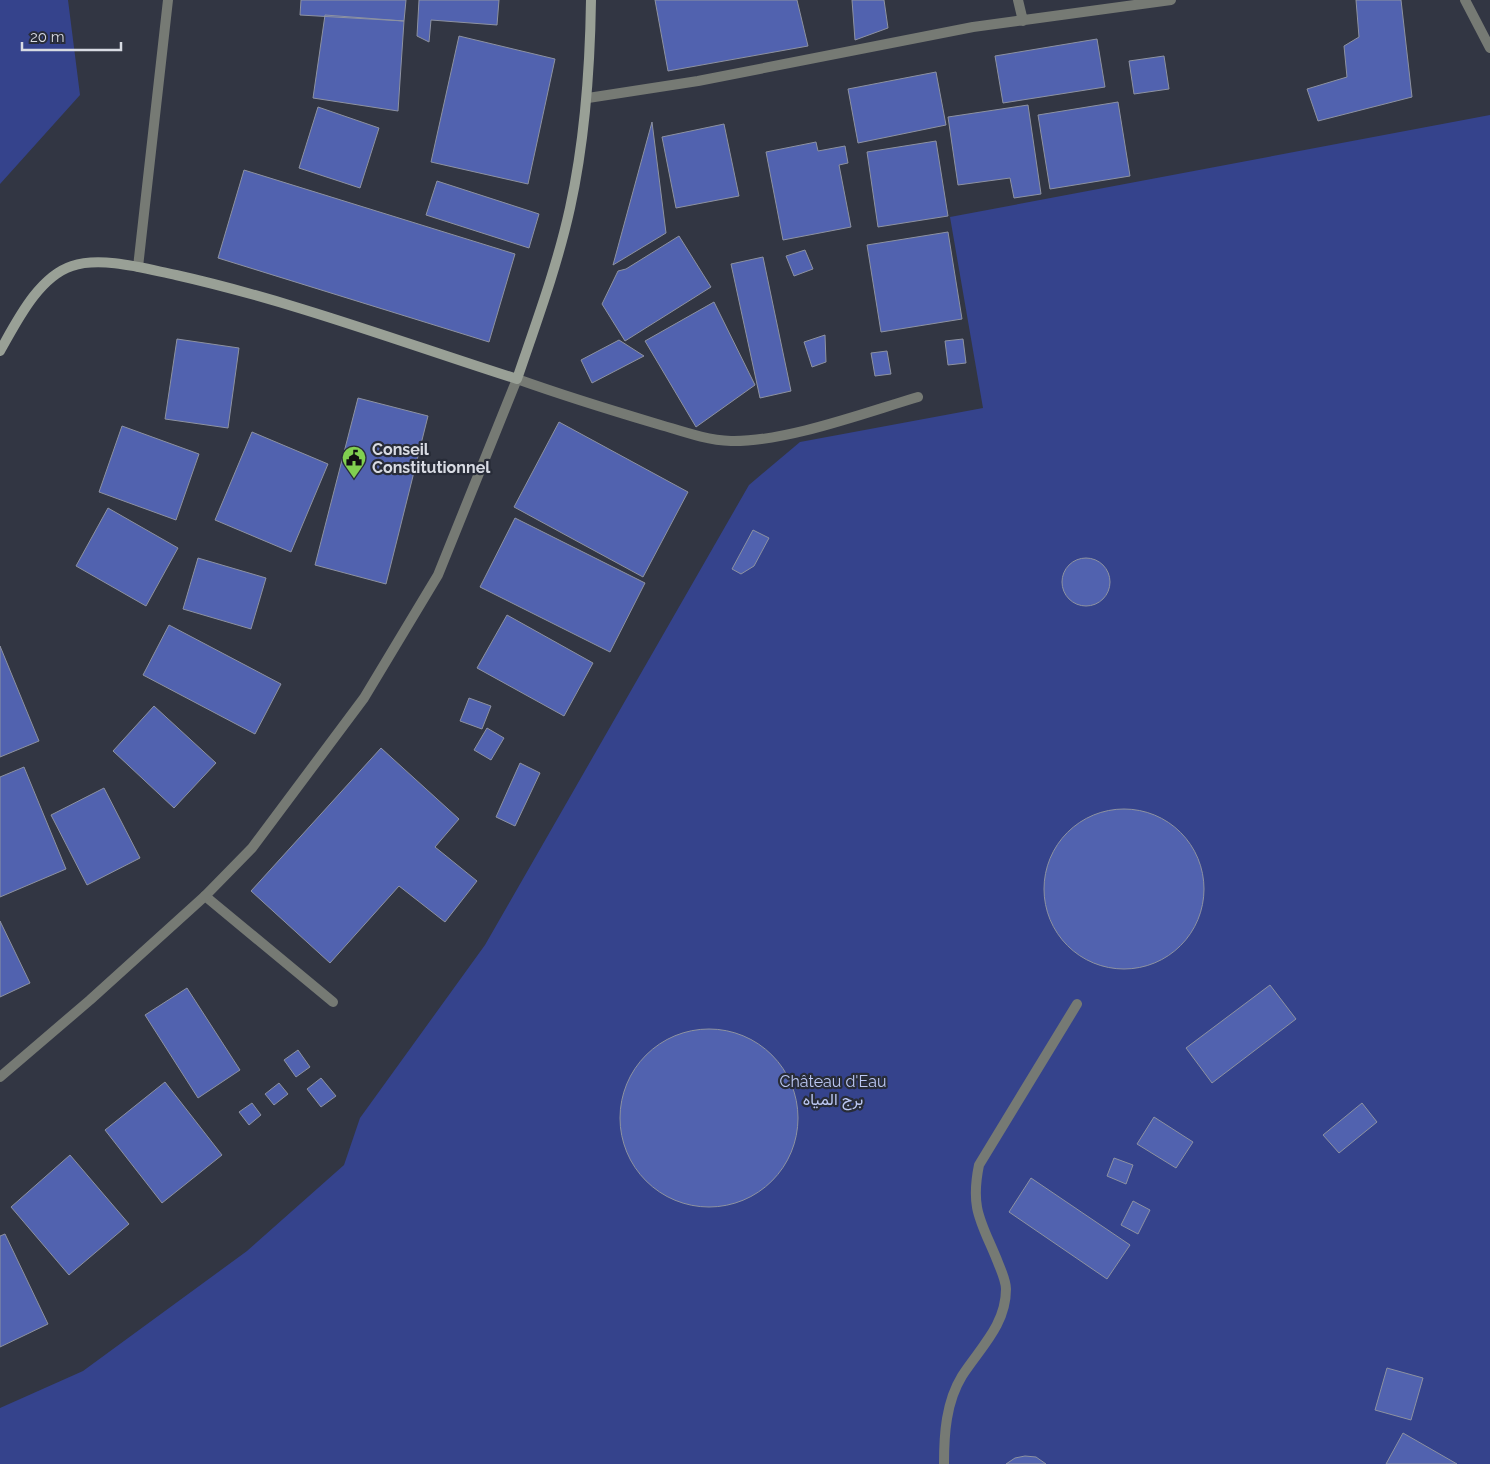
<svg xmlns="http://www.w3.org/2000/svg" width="1490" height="1464" font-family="Raleway,Vazirmatn,sans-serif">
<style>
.green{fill:#35438c}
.building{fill:#5162af;stroke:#8d92a1}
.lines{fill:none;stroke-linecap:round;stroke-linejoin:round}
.lane{stroke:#767a74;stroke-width:10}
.street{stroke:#767a74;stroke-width:10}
.secondary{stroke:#99a096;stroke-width:10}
.labels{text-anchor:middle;stroke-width:4.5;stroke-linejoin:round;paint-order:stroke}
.poi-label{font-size:16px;font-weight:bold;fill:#d8dbe3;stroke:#282c38;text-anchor:start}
.park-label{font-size:16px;fill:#bcc8f3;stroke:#282c38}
</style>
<rect width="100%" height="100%" fill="#323643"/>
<path class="green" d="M 0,0 L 68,0 L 80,95 L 0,184 Z
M 1490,115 L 1490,1464 L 0,1464 L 0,1408 L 83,1371 L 247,1251 L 344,1165 L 360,1118 L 485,945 L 749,485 L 800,442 L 983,408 L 950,217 Z"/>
<path class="building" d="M 301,0 L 406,0 L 404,21 L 300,15 Z
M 419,0 L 499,0 L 497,25 L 431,20 L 429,42 L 417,36 Z
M 655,0 L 797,0 L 808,46 L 668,71 Z
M 852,0 L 884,0 L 888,28 L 855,40 Z
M 1356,0 L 1401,0 L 1412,97 L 1318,121 L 1307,89 L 1347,77 L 1344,46 L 1359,37 Z
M 325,15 L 404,21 L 398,111 L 313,98 Z
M 459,36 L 555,59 L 528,184 L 431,162 Z
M 1097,39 L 1105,87 L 1003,103 L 995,56 Z
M 1164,56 L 1169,89 L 1134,94 L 1129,61 Z
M 936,72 L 946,125 L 858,143 L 848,89 Z
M 1118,102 L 1130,176 L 1050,189 L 1038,115 Z
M 1028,105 L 1041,194 L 1014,198 L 1010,178 L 958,185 L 948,117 Z
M 318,107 L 379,128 L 360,188 L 299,168 Z
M 652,122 L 666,233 L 613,265 Z
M 724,124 L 739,196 L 676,208 L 662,137 Z
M 936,141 L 948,216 L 878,227 L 867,152 Z
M 816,142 L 818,151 L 845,146 L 848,163 L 839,165 L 851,227 L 783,240 L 766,152 Z
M 244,170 L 515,254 L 489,342 L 218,258 Z
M 437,181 L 539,214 L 529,248 L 426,215 Z
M 948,232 L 962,319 L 881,332 L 867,245 Z
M 679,236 L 711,287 L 625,341 L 602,304 L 618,271 L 626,269 Z
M 805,250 L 813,269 L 794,276 L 786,256 Z
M 763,257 L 791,391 L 760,398 L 731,264 Z
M 714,302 L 755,385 L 696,427 L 645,341 Z
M 825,335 L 826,362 L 812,367 L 804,342 Z
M 177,339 L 239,348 L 228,428 L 165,419 Z
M 963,339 L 966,363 L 948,365 L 945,341 Z
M 619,340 L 644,356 L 592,383 L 581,360 Z
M 887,351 L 891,374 L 875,376 L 871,353 Z
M 358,398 L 428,416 L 386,584 L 315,565 Z
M 559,422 L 688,492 L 643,577 L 514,507 Z
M 122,426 L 199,454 L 176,520 L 99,492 Z
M 252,432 L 328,464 L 291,552 L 215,520 Z
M 108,508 L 178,548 L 146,606 L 76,566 Z
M 515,518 L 645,583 L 610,652 L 480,587 Z
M 753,530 L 769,538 L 754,566 L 741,574 L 732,569 Z
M 198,558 L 266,578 L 251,629 L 183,609 Z
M1062 582a24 24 0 1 1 48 0a24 24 0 1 1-48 0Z
M 507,615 L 593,663 L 564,716 L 477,668 Z
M 169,625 L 281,684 L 255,734 L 143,675 Z
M 0,646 L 39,741 L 0,757 Z
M 469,698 L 491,706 L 482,729 L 460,721 Z
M 154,706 L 216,763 L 174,808 L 113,751 Z
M 487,728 L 504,738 L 491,760 L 474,750 Z
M 381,748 L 459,819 L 435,847 L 477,881 L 445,922 L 399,886 L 330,963 L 251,891 Z
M 520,763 L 540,773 L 515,826 L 496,817 Z
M 24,767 L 66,869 L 0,897 L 0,777 Z
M 104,788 L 140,858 L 87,885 L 51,815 Z
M1044 889a80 80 0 1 1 160 0a80 80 0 1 1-160 0Z
M 0,921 L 30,983 L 0,997 Z
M 1270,985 L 1296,1019 L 1212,1083 L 1186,1048 Z
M 187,988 L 240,1070 L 198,1098 L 145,1015 Z
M620 1118a89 89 0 1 1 178 0a89 89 0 1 1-178 0Z
M 298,1050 L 310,1067 L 296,1077 L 284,1060 Z
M 321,1078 L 336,1096 L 321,1107 L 307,1089 Z
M 165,1082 L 222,1155 L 162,1203 L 105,1130 Z
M 279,1083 L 288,1094 L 274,1105 L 265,1094 Z
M 252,1103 L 261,1115 L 249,1125 L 239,1112 Z
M 1362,1103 L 1377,1122 L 1339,1153 L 1323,1135 Z
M 1154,1117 L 1193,1142 L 1176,1168 L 1137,1144 Z
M 70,1155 L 129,1224 L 69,1275 L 11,1207 Z
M 1114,1158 L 1133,1165 L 1126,1184 L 1107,1176 Z
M 1031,1178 L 1130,1245 L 1107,1279 L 1009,1212 Z
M 1133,1201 L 1150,1210 L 1138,1234 L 1121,1225 Z
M 5,1234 L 48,1324 L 0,1347 L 0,1236 Z
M 1387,1368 L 1423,1378 L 1411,1420 L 1375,1410 Z
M 1403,1433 L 1457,1464 L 1386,1464 Z
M 1025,1456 L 1036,1457 L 1046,1464 L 1006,1464 L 1015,1458 Z"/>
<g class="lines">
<path class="lane" d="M 205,896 L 333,1002
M 944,1464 C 944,1434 946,1402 962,1376 C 980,1348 1006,1325 1006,1289 C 1006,1280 1000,1268 997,1260 C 981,1221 970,1209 979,1165 L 1077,1004"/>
<path class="street" d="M 1018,0 L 1023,21
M 1465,0 L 1490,48
M 588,98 L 698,81 L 973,27 L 1171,0
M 138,267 L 168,0
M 0,1077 L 90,1000 L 205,896 L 252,848 L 364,698 L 438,575 L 517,379 C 562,395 607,409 654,423 C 679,430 704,440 731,441 C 786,442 864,413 918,397"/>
<path class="secondary" d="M 0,351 C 16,323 38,277 72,266 C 102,256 146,269 176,275 C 292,301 404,343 517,379 C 536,323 557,267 570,208 C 585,140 590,70 591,0"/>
</g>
<defs>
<symbol id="civic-pin" viewBox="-11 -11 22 30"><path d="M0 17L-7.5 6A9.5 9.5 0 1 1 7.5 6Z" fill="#81d050" stroke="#282c38"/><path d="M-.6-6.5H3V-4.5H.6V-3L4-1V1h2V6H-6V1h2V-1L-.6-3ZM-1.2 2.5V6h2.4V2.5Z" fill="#111"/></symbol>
</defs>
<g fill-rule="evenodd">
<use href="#civic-pin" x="340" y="444" width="28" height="38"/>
</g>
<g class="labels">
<g class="poi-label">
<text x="372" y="455">Conseil<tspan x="372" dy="18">Constitutionnel</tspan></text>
</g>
<g class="park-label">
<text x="833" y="1087">Château d'Eau<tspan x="833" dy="18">برج المياه</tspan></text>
</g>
</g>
<path d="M22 42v8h99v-8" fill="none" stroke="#d8dbe3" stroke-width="2.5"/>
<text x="30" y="42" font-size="15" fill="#d8dbe3" stroke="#282c38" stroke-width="4" paint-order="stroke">20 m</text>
</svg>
